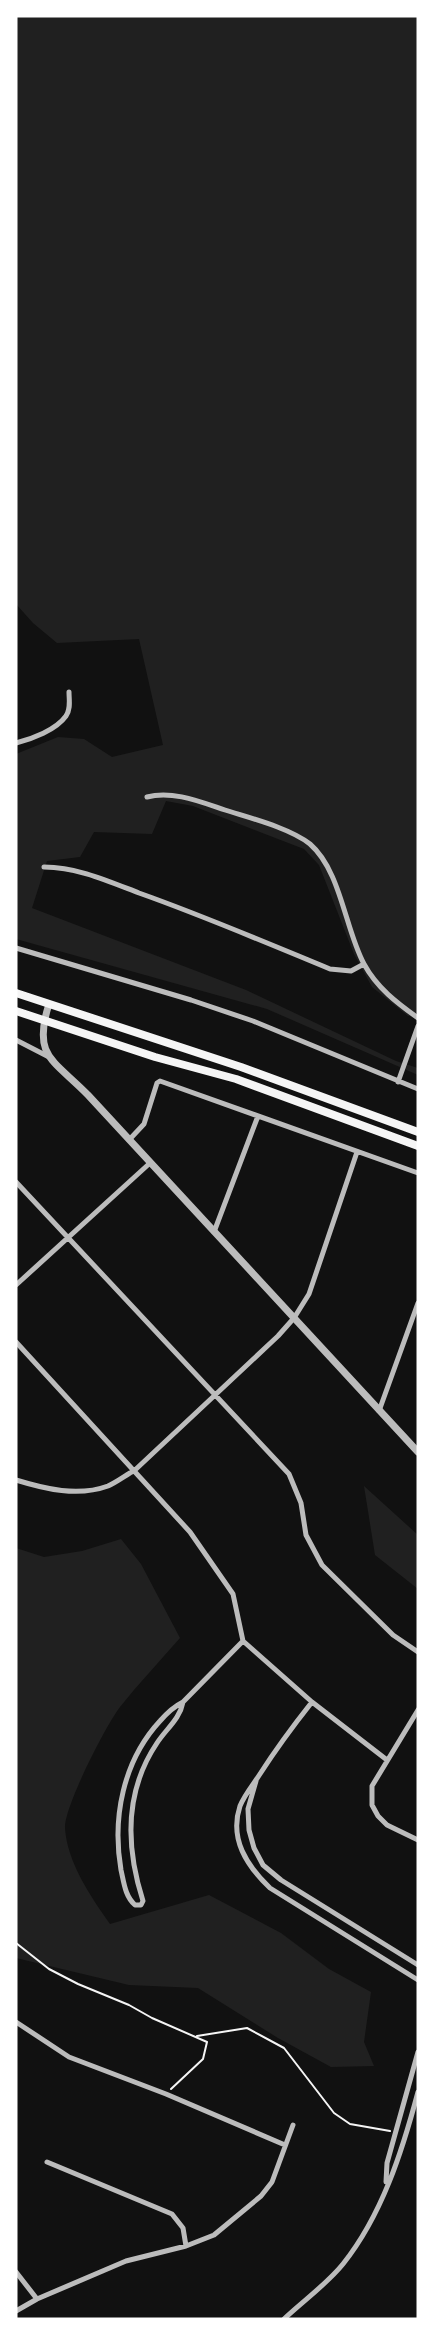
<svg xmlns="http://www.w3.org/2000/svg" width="434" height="2335" font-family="'Noto Sans',sans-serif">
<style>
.green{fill:#202020}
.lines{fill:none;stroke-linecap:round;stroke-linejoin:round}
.path{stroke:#f5f5f5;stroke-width:2}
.minor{stroke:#bcbcbc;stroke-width:5}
.tertiary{stroke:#bcbcbc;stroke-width:7}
.secondary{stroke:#f5f5f5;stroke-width:8}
</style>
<rect width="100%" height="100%" fill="#111"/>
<path class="green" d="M 16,16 L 418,16 L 418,1017 L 408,1016 L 372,987 L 354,954 L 319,865 L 304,849 L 193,806 L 166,801 L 152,834 L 94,832 L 80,857 L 47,861 L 32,908 L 246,990 L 396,1061 L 418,1068 L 418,1075 L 267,1009 L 16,939 L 16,754 L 58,737 L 84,739 L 112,757 L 163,745 L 139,639 L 57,643 L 33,623 L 16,604 Z
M 364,1486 L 418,1535 L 418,1589 L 375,1555 Z
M 121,1539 L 141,1564 L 180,1638 C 160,1661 139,1683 120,1707 C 106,1725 64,1807 65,1828 C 67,1862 91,1897 110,1924 L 209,1895 L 281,1933 L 329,1969 L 371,1992 L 364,2042 L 374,2066 L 331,2067 L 278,2038 L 198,1988 L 129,1985 L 16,1958 L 16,1548 L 44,1557 L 82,1551 Z"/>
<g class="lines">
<path class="path" d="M 16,1943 L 49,1969 L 78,1984 L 129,2005 L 152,2018 L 207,2042 L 203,2059 L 171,2089
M 197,2036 L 247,2028 L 284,2048 L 334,2113 L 350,2124 L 390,2131"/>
<path class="minor" d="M 16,743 C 32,739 56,730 66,716 C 71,709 69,700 69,692
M 147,797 C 172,790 201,802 225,810 C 250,818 290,828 310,844 C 341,871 345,929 364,964 C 377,988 397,1003 418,1018
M 44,867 C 77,867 108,881 139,893 C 204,916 267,943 330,969 L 351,971 L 364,964
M 16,948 L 191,1000 L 253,1021 L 418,1089
M 16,1040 L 49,1057
M 398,1082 L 418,1026
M 129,1140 L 144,1124 L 157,1083 L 160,1081 L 418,1173
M 16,1182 L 289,1474 L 301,1503 L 306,1535 L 322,1565 L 393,1635 L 418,1652
M 214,1232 L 258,1116
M 16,1285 L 150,1163
M 16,1342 L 190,1532 L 233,1594 L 243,1641 L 312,1702 L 387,1760
M 379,1411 L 418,1303
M 16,1480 C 45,1489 78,1497 108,1486 C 117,1482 126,1475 135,1470 L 278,1336 L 294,1318 L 309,1294 L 357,1152
M 183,1702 C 180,1719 166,1729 157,1743 C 124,1792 126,1848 143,1901 L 141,1905 L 135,1905 C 125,1896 124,1883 121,1870 C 112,1818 123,1761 160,1721 C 167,1713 173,1707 183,1702 L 243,1641
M 312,1702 C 293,1726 276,1749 260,1774 C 253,1785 245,1794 240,1806 C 229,1839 247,1866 270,1888 L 418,1980
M 418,1710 L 372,1786 L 372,1805 L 378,1816 L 387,1825 L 418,1840
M 256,1781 L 248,1809 L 249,1830 L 254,1848 L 263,1865 L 281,1880 L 418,1965
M 16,2022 L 69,2057 L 166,2094 L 285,2145
M 47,2162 L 172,2214 L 183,2228 L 186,2246
M 386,2182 L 387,2163 L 418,2052
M 16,2272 L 37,2299
M 16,2311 L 37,2299 L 126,2261 L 186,2246 L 214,2235 L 261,2196 L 272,2182 L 293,2125
M 284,2319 C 303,2301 327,2284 343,2264 C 382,2215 402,2152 418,2092"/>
<path class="tertiary" d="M 49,1004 C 32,1057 54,1060 88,1095 L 418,1452"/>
<path class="secondary" d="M 16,993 L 241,1067 L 418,1132
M 16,1011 L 155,1057 L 236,1079 L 418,1146"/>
</g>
<rect width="434" height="2335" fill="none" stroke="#ffffff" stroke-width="35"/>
</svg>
